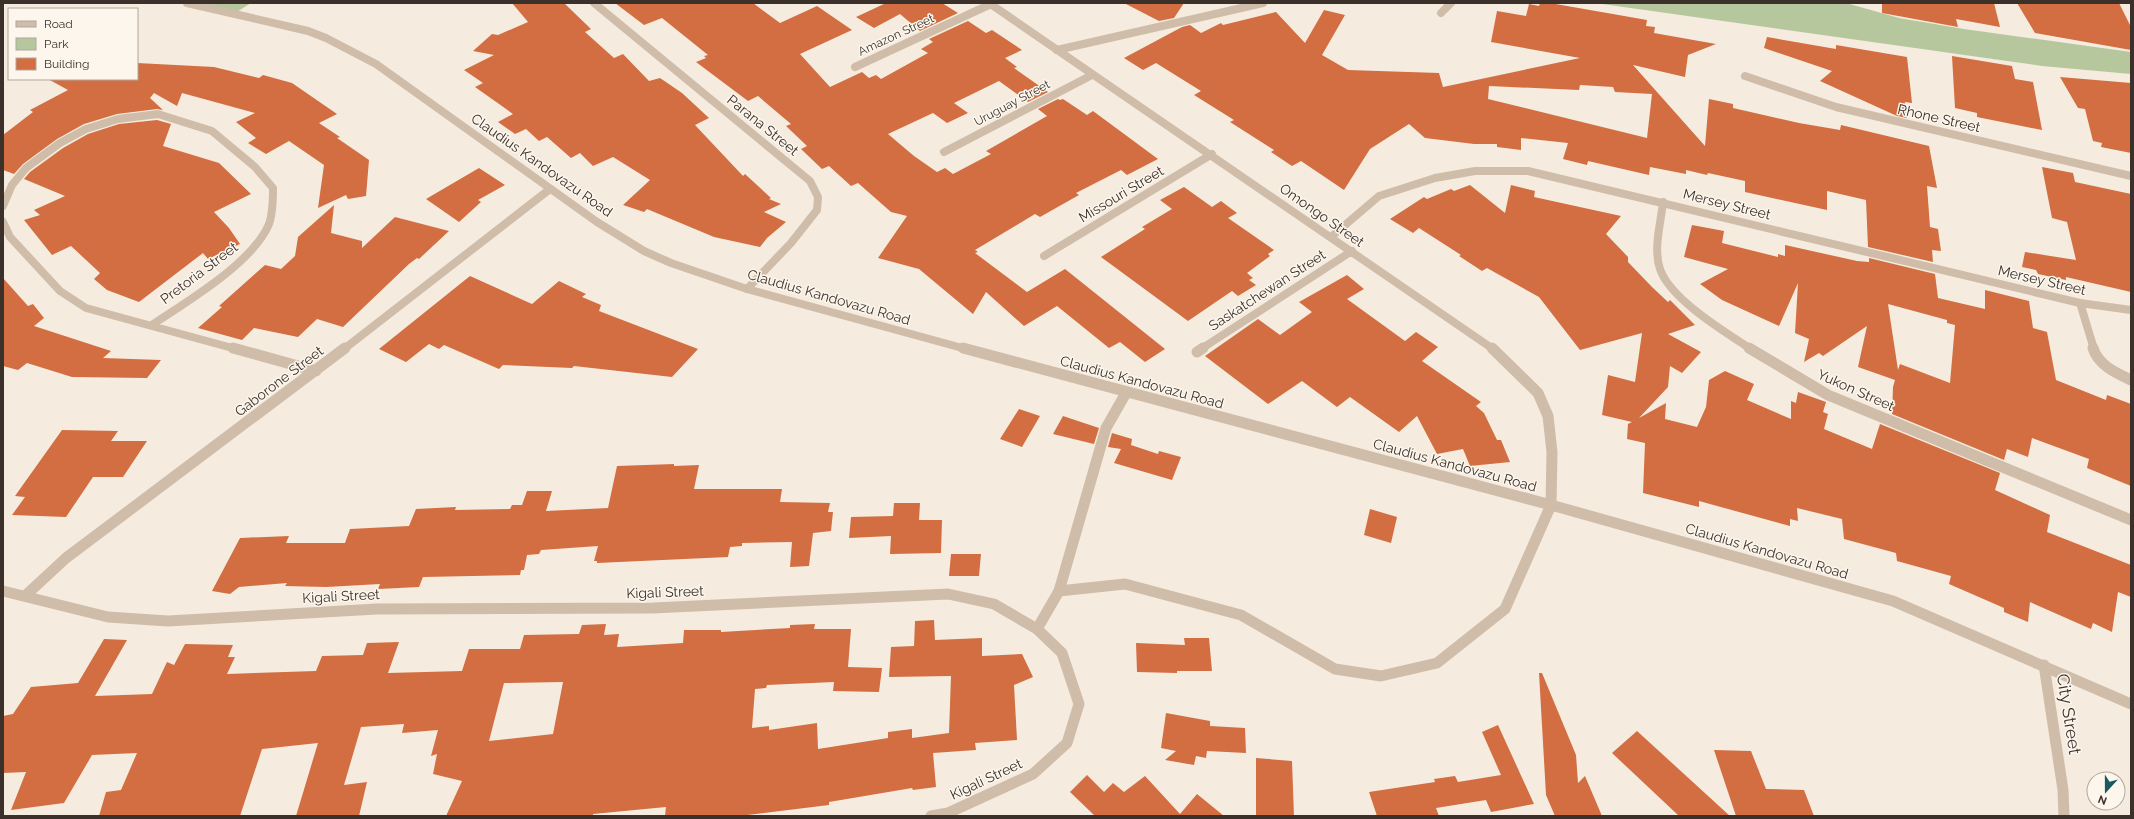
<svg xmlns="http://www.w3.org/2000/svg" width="2134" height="819" font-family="Raleway,sans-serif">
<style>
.green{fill:#b6c79d}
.building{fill:#d26e41;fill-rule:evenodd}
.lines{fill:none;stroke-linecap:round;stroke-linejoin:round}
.service{stroke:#cfbda9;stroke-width:8}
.minor-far1{stroke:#cfbda9;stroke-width:8}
.minor{stroke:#cfbda9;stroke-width:11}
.tertiary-far1{stroke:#cfbda9;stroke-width:8}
.tertiary{stroke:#cfbda9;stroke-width:11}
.labels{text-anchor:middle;stroke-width:3;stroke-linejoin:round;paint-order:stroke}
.far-street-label{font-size:12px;fill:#3c312a;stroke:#fcf6ed}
.street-label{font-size:14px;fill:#3c312a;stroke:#fcf6ed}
.near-street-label{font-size:17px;fill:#3c312a;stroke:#fcf6ed}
</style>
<rect width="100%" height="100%" fill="#f5ecdf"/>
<path class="green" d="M 187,3 L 251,3 L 235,13 Z
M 1595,3 L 1846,3 L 1899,18 L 1964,29 L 2131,52 L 2131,74 L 2042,66 Z"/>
<path class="building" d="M 512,3 L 564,3 L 591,29 L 585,32 L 614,58 L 623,54 L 649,81 L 660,78 L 682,93 L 709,118 L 695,125 L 743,176 L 745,174 L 771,198 L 769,199 L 781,204 L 764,212 L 786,222 L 767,238 L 760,247 L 714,237 L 647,209 L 644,212 L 623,205 L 650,180 L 613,157 L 593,166 L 580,153 L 571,158 L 547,137 L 539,141 L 526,129 L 515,134 L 498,122 L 513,114 L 475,87 L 483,83 L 464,70 L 494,55 L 473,51 L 492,34 L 498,35 L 528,22 Z
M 615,3 L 753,3 L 780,23 L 817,6 L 852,30 L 800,54 L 830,87 L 862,72 L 869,78 L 876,75 L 881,79 L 928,53 L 921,49 L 933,42 L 929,39 L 968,21 L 986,33 L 992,30 L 1022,50 L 1005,58 L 1017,67 L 1014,68 L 1048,92 L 1028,102 L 999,81 L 954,103 L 968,113 L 947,123 L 933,113 L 888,134 L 914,156 L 937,172 L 945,168 L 953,174 L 991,154 L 986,151 L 1047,116 L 1038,109 L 1058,99 L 1060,100 L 1063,99 L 1087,115 L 1093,111 L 1158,159 L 1127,175 L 1121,170 L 1076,193 L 1079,195 L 1040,217 L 1035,214 L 975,250 L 978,252 L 975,253 L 1027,292 L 1065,269 L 1165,349 L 1145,362 L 1120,342 L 1109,348 L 1057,306 L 1024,326 L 986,292 L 973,314 L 919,269 L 878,258 L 907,216 L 891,212 L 858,183 L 851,186 L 829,166 L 822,169 L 801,149 L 807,146 L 786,126 L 791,124 L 758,96 L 748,101 L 696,62 L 706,58 L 704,56 L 708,55 L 662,18 L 644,25 Z
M 886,3 L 942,3 L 958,13 L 920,31 L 900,14 L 874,28 L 856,17 Z
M 1124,3 L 1184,3 L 1174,18 L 1159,21 Z
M 1540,3 L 1550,3 L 1647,20 L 1646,26 L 1655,27 L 1654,33 L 1716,44 L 1688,55 L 1685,77 L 1633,65 L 1705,146 L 1709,99 L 1733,104 L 1733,108 L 1799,123 L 1840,130 L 1841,125 L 1929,146 L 1937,188 L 1927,186 L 1930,227 L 1938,229 L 1941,251 L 1932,250 L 1933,262 L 1868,247 L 1866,200 L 1827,191 L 1827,210 L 1745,192 L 1745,181 L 1708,173 L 1707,175 L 1686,170 L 1686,174 L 1650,167 L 1649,175 L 1588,161 L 1587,165 L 1563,159 L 1568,143 L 1521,138 L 1521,150 L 1497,147 L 1497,144 L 1474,144 L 1425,138 L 1409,124 L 1370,149 L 1344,190 L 1301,161 L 1292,166 L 1271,152 L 1274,150 L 1230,122 L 1234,120 L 1194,95 L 1201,91 L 1156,63 L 1143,70 L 1124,58 L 1182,27 L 1190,25 L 1201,33 L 1221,23 L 1223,25 L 1276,12 L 1305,43 L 1324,10 L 1345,15 L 1322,55 L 1348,70 L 1439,73 L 1443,87 L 1580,58 L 1491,42 L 1497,11 L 1526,16 L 1529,4 L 1539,6 ZM 1580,85 L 1613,87 L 1615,92 L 1652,94 L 1647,138 L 1488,99 L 1489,86 L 1579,90 Z
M 1882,3 L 1994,3 L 2000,27 L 1956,19 L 1958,27 L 1882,13 Z
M 2017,3 L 2119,3 L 2131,27 L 2131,50 L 2035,33 Z
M 1767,37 L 1836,49 L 1836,45 L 1907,57 L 1912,103 L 1905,102 L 1907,118 L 1897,116 L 1820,81 L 1832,71 L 1764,48 Z
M 1952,56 L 2012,66 L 2015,79 L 2033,82 L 2042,130 L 1977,117 L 1977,113 L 1955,108 Z
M 137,63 L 214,67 L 259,78 L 263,75 L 292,83 L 337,114 L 319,123 L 340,137 L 337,138 L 369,160 L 366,196 L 348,199 L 346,195 L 318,208 L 324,165 L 289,141 L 266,154 L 248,143 L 256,138 L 236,122 L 255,113 L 182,93 L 177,106 L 154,93 L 150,98 L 163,110 L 157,109 L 117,114 L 84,124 L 57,139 L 23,164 L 14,174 L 3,170 L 3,135 L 33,112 L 30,110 L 68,90 L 48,79 L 137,79 Z
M 2060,77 L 2131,83 L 2131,153 L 2101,147 L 2102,143 L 2093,141 L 2085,109 L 2078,108 Z
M 157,120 L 171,124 L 163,146 L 219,163 L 251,194 L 214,212 L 229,228 L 240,244 L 208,259 L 203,253 L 139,302 L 107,290 L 94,279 L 100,273 L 71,246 L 52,255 L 24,220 L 40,215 L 34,210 L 65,196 L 24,179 L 30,172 L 63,148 L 88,134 L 119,124 Z
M 2042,167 L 2073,173 L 2075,182 L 2131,194 L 2131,292 L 2066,277 L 2066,280 L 2038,274 L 2036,270 L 2022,267 L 2025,252 L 2076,260 L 2067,222 L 2052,218 Z
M 479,168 L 505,185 L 478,200 L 481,202 L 459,222 L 426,199 Z
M 1470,185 L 1505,213 L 1511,185 L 1535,191 L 1534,197 L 1621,216 L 1606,234 L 1628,257 L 1628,262 L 1652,287 L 1668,302 L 1670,300 L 1695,325 L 1668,334 L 1701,352 L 1682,373 L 1670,366 L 1668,387 L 1639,418 L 1666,403 L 1665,419 L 1697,427 L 1706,407 L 1709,380 L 1725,371 L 1754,384 L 1747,400 L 1791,419 L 1791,401 L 1796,403 L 1798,392 L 1826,402 L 1823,412 L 1828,414 L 1824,429 L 1872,449 L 1880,424 L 2000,473 L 1995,490 L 2050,515 L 2047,532 L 2131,565 L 2131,597 L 2118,592 L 2112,632 L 2093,623 L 2091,629 L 2030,602 L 2028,622 L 2004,612 L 2004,608 L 1949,584 L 1951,576 L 1897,561 L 1896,553 L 1844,539 L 1842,519 L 1797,508 L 1798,521 L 1790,519 L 1790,526 L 1699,501 L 1699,507 L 1643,493 L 1645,443 L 1627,439 L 1628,424 L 1632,422 L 1602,415 L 1608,375 L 1635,382 L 1642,333 L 1580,350 L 1539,297 L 1487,268 L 1482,271 L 1459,256 L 1461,255 L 1419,228 L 1413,233 L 1390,219 L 1424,197 L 1427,199 L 1451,189 L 1454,191 Z
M 1184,187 L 1212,207 L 1221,201 L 1237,213 L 1228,218 L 1274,250 L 1268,254 L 1270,256 L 1247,273 L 1253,278 L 1249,280 L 1256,285 L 1238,296 L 1232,291 L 1188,321 L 1101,257 L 1145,229 L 1142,227 L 1172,209 L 1160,200 Z
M 334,205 L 331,233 L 362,241 L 362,248 L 395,217 L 449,231 L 419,259 L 417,258 L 409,264 L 343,327 L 317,319 L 298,337 L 254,328 L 242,340 L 198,328 L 222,307 L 219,306 L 265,265 L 281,269 L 295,256 L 298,237 Z
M 1692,225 L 1724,231 L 1722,243 L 1778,257 L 1778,254 L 1785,256 L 1785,245 L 1857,261 L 1869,262 L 1869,258 L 1935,274 L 1938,298 L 1985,309 L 1985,290 L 2029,301 L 2033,328 L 2047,332 L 2056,380 L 2106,400 L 2107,395 L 2131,404 L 2131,486 L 2087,468 L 2089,459 L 2032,438 L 2028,457 L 2007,449 L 2004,460 L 1892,414 L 1893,387 L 1895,380 L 1858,367 L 1867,326 L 1823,356 L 1819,353 L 1804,362 L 1809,339 L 1795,333 L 1798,283 L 1779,326 L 1722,300 L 1700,284 L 1728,269 L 1684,257 ZM 1888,304 L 1947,320 L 1947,323 L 1955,325 L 1950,383 L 1900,364 L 1898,370 Z
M 1347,275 L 1364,289 L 1347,299 L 1405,341 L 1416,332 L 1438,347 L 1422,361 L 1481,402 L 1476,406 L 1484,413 L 1497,440 L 1501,440 L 1510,462 L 1470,466 L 1463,449 L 1437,454 L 1417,416 L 1399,432 L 1350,397 L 1337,407 L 1302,381 L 1268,404 L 1205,356 L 1258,319 L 1280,335 L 1312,312 L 1299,302 Z
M 470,276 L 532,304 L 559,281 L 586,294 L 582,297 L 601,305 L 599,311 L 698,349 L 672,377 L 574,366 L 572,368 L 503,365 L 499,369 L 444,345 L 439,349 L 429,344 L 406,362 L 379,349 Z
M 3,278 L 28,306 L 33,304 L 44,318 L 34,326 L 111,351 L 103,358 L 161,360 L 147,378 L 72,377 L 27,363 L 18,370 L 3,366 Z
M 1019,409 L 1040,416 L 1022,447 L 1000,439 Z
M 1063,416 L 1099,428 L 1094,444 L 1053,434 Z
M 62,430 L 118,431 L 111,441 L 147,441 L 123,477 L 93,477 L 66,517 L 12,515 L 25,497 L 15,496 Z
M 1112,433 L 1132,439 L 1131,445 L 1158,454 L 1159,451 L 1181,457 L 1172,480 L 1114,463 L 1121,449 L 1108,447 Z
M 674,464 L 674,466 L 699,465 L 694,489 L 782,489 L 780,502 L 830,503 L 828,512 L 833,512 L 831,531 L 813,533 L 809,566 L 790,567 L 792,542 L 742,543 L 742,546 L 730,547 L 728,557 L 597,563 L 597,561 L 594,561 L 598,546 L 541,550 L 539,554 L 527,555 L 524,570 L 521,570 L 520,575 L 423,577 L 419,587 L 378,589 L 380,584 L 326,587 L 285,586 L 287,583 L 239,587 L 230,594 L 212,591 L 240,538 L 289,536 L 286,543 L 345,543 L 350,529 L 409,526 L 416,509 L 456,507 L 455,510 L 510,509 L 512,505 L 522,505 L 527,491 L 552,491 L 546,511 L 608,508 L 617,466 Z
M 894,503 L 920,503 L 919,520 L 942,520 L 941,553 L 890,554 L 891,536 L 849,538 L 851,517 L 893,516 Z
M 1370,509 L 1397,517 L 1391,543 L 1364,535 Z
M 951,554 L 981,554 L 979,576 L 949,576 Z
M 934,620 L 935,640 L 982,638 L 982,656 L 1022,654 L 1033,677 L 1014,685 L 1017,740 L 975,743 L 976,750 L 933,753 L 936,787 L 913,790 L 912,788 L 829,802 L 829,805 L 739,816 L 665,816 L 666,807 L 593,814 L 593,816 L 446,816 L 462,781 L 433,774 L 437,754 L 431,756 L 438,730 L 402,733 L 404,724 L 361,727 L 344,785 L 367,782 L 359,816 L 296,816 L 318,743 L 262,749 L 240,816 L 99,816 L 106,792 L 121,790 L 137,753 L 92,755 L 64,803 L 11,810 L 26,772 L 3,773 L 3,716 L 13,714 L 31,687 L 78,683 L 104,639 L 127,640 L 95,696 L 152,694 L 167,662 L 174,665 L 185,644 L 233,645 L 228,657 L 235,657 L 227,674 L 316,671 L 322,656 L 363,655 L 367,643 L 399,642 L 388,673 L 462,671 L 469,649 L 520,649 L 524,635 L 579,634 L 582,625 L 606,624 L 604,635 L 619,634 L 617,647 L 683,643 L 684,630 L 721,630 L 721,632 L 790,628 L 790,625 L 815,624 L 814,629 L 851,629 L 848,667 L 882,668 L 879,692 L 833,691 L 834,682 L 767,685 L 766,688 L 755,689 L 752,728 L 769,726 L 769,730 L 817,723 L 818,749 L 888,738 L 888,732 L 912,729 L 912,738 L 949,733 L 951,676 L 889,677 L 891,647 L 914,646 L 915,621 ZM 563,682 L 553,734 L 489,741 L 504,683 Z
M 1184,638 L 1209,638 L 1212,671 L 1177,671 L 1177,673 L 1137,672 L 1136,643 L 1185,645 Z
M 1539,673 L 1542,673 L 1576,755 L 1578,783 L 1585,776 L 1602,816 L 1555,816 L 1546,795 Z
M 1166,713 L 1210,721 L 1210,726 L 1245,728 L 1246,753 L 1207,751 L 1206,758 L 1196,756 L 1194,765 L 1165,760 L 1176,751 L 1161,748 Z
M 1498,725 L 1534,804 L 1491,812 L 1486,800 L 1436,808 L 1439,816 L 1377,816 L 1369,792 L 1435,782 L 1434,779 L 1455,776 L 1458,782 L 1501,775 L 1482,732 Z
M 1637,731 L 1730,816 L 1679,816 L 1612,753 Z
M 1714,750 L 1751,751 L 1766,789 L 1804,790 L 1814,816 L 1736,816 Z
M 1256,758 L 1292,761 L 1294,816 L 1256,816 Z
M 1087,775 L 1104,792 L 1113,783 L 1124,792 L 1145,776 L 1180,814 L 1197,794 L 1224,816 L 1095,816 L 1070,792 Z"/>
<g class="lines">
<path class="service" d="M 1057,50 L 1263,3"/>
<path class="minor-far1" d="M 594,3 L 810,181 L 818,197 L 817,210 L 791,243 L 747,289
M 989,3 L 1493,349
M 1441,13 L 1451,3
M 855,67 L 991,4
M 1745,76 L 1836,107 L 2131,176
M 944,152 L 1092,75
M 1663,202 C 1661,222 1653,249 1660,269 C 1670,299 1725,332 1751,349
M 3,206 L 12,185 L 26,168 L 60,143 L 86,129 L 118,119 L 158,114 L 212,131 L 255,167 L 273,188 C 273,200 273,213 269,224 C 253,263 186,302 152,325
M 3,222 L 10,237 L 60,291 L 86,308 L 236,349
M 1331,237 L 1379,196 L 1435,178 L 1475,171 L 1528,171 L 2080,303 L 2131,310
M 1044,256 L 1212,154
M 2080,303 L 2094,349
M 344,349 L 550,189
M 1201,349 L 1352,251"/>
<path class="minor" d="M 233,348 L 316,371
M 1749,348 L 1828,395 L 2131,520
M 2093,348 C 2098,365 2116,373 2131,380
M 1197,352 L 1203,348
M 3,591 L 108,617 L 168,621 L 377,609 L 653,608 L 948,594 L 994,604 L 1037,629 L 1062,653 L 1079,704 L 1067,743 L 1033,774 L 948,813 L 931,816
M 1059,591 L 1125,584 L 1241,615 L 1335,669 L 1381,676 L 1437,663 L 1505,609 L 1551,505 L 1552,452 L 1548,416 L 1538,393 L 1492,348
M 26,595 L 66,558 L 345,348
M 1037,629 L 1059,591 L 1106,428 L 1126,393
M 2044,665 L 2063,790 L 2064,816"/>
<path class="tertiary-far1" d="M 187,3 L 308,31 L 326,38 L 376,64 L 597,222 L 644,251 L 671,263 L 747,289 L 966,349"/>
<path class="tertiary" d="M 963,348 L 1551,505 L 1893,601 L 2131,704"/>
</g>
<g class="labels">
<g class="far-street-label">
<text transform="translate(896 35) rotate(-25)" y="4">Amazon Street</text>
<text transform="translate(1012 103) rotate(-28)" y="4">Uruguay Street</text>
</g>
<g class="street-label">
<text transform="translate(1939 118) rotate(13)" y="5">Rhone Street</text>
<text transform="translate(763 125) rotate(39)" y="5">Parana Street</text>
<text transform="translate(542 165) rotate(35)" y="5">Claudius Kandovazu Road</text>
<text transform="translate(1121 194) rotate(-31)" y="5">Missouri Street</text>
<text transform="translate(1727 204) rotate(14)" y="5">Mersey Street</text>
<text transform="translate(1322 215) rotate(35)" y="5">Omongo Street</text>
<text transform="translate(199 273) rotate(-37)" y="5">Pretoria Street</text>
<text transform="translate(2042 280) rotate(13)" y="5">Mersey Street</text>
<text transform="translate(1267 290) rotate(-33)" y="5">Saskatchewan Street</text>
<text transform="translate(829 297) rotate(16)" y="5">Claudius Kandovazu Road</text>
<text transform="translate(279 381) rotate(-37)" y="5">Gaborone Street</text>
<text transform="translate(1142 382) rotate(15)" y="5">Claudius Kandovazu Road</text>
<text transform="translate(1856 390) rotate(24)" y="5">Yukon Street</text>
<text transform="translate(1455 465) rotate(15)" y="5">Claudius Kandovazu Road</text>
<text transform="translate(1767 551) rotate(16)" y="5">Claudius Kandovazu Road</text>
<text transform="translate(665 592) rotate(-2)" y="5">Kigali Street</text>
<text transform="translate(341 596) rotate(-3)" y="5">Kigali Street</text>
<text transform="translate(986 779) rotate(-25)" y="5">Kigali Street</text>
</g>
<g class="near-street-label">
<text transform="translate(2069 714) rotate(81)" y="6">City Street</text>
</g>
</g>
<rect width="2134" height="819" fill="none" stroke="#3c312a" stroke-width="8"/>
<rect x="8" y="8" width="130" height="72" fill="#fcf6ed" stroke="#afa79f"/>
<rect x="16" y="21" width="20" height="6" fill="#cfbda9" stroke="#afa79f"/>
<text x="44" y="28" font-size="12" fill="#3c312a">Road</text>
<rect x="16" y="38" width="20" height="12" fill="#b6c79d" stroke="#afa79f"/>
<text x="44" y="48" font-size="12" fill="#3c312a">Park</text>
<rect x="16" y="58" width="20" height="12" fill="#d26e41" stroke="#afa79f"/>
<text x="44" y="68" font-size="12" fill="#3c312a">Building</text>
<g transform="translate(2106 791) rotate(201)"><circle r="19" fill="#fcf6ed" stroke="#afa79f"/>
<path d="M0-3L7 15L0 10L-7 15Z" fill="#1a5862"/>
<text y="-6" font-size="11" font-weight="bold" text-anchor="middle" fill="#3c312a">N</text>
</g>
</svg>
